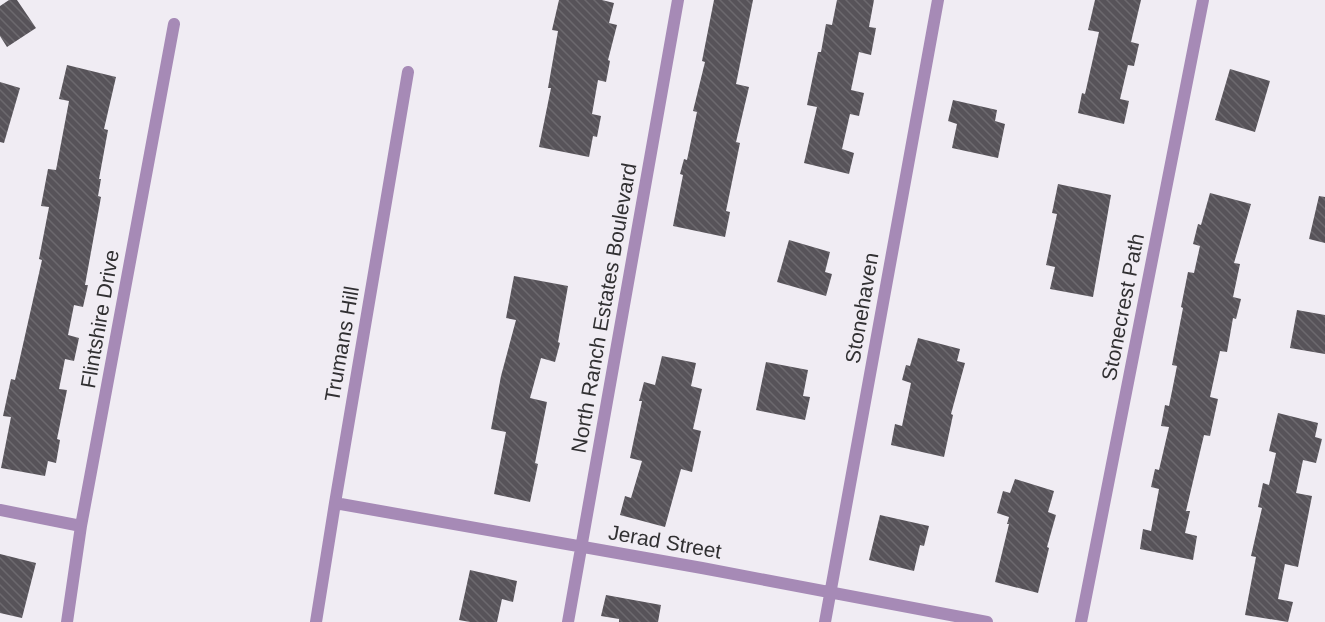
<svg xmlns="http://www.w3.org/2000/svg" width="1325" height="622" font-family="Arial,sans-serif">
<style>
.building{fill:url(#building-back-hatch)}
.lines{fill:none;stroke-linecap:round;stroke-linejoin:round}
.minor{stroke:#a68ab6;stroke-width:12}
.labels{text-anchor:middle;stroke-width:6;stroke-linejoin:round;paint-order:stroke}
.street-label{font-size:21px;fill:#313032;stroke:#f0ecf3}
</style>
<defs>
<pattern id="building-back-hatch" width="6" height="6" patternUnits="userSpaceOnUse" patternTransform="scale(1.5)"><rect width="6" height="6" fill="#575359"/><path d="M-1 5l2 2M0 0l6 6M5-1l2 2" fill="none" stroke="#6c696e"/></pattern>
</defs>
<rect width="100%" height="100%" fill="#f0ecf3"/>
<path class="building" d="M 9,0 L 17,0 L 36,28 L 7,47 L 0,36 L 0,6 Z
M 559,0 L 602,0 L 614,3 L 609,23 L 617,25 L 608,60 L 610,61 L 606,82 L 598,80 L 592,114 L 601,116 L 597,137 L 593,136 L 589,157 L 539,147 L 551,88 L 548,88 L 558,31 L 552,30 Z
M 714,0 L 753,0 L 736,84 L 749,87 L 736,142 L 740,143 L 726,211 L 730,212 L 725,237 L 673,226 L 683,175 L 680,174 L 684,159 L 687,160 L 697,112 L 693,111 L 705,62 L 702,61 Z
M 837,0 L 874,0 L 869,27 L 876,28 L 871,55 L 859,52 L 851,90 L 864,93 L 859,116 L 850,114 L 842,149 L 854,153 L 849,174 L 804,163 L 817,107 L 807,105 L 818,52 L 821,52 L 826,24 L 832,25 Z
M 1095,0 L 1141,0 L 1131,42 L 1139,44 L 1134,66 L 1128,65 L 1120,99 L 1129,101 L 1124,124 L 1078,113 L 1082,93 L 1085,94 L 1099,32 L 1088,30 Z
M 67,65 L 116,77 L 104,129 L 108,130 L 99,179 L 101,179 L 98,196 L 101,197 L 85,285 L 88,285 L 83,307 L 74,305 L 68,335 L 79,338 L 74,361 L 65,359 L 59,389 L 67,390 L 57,439 L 60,440 L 56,463 L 48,461 L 45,476 L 1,468 L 11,417 L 3,416 L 11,379 L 15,380 L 42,260 L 39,259 L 49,207 L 41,206 L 48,169 L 56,170 L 69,101 L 59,99 Z
M 1230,69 L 1270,81 L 1255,132 L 1215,120 Z
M 0,82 L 20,88 L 4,143 L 0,142 Z
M 953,100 L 997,110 L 995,121 L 1005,124 L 998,158 L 952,148 L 957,124 L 948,121 Z
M 1058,184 L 1111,195 L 1093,297 L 1050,289 L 1055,267 L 1046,265 L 1057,214 L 1052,213 Z
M 1210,193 L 1251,204 L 1234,263 L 1240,264 L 1233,297 L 1241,299 L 1236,319 L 1233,318 L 1227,352 L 1220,351 L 1210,397 L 1218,399 L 1210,436 L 1204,435 L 1186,511 L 1190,511 L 1185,533 L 1197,536 L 1193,560 L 1140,549 L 1143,529 L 1151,531 L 1159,489 L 1151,487 L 1155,469 L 1159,470 L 1169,427 L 1161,426 L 1165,405 L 1169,406 L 1177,366 L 1172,365 L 1183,308 L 1181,307 L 1188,272 L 1194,273 L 1200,246 L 1193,244 L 1198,224 L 1201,225 Z
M 1319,196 L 1325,197 L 1325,243 L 1309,239 Z
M 789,240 L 830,252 L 825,272 L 832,274 L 826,296 L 777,282 Z
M 514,276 L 568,286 L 558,342 L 560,343 L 555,362 L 541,358 L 530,398 L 547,402 L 535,463 L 538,464 L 530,502 L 494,494 L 506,432 L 491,429 L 501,376 L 516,320 L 506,318 Z
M 1297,310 L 1325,315 L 1325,354 L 1290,348 Z
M 918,338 L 960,349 L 957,361 L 965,363 L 951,414 L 953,415 L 944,457 L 891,445 L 895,424 L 902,426 L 911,383 L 902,380 L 906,365 L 910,366 Z
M 662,356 L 696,363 L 691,386 L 702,389 L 693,429 L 701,431 L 692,472 L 681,469 L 665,527 L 620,515 L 625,496 L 631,498 L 642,461 L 630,458 L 642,401 L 639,401 L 644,382 L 655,385 Z
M 766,362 L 808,370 L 803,396 L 810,397 L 805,420 L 756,410 Z
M 1278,413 L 1318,423 L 1315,437 L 1322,439 L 1316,463 L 1303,460 L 1296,493 L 1312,496 L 1298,567 L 1285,564 L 1278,599 L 1293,602 L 1288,622 L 1245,615 L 1256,557 L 1251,556 L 1262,508 L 1258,507 L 1263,483 L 1269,485 L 1276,453 L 1269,451 Z
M 1015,479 L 1054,491 L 1048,512 L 1056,515 L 1047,547 L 1049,548 L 1038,593 L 995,582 L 1009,524 L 1007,524 L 1009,517 L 997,513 L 1003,491 L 1010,493 Z
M 880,515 L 929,526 L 924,546 L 920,545 L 914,571 L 869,560 Z
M 0,554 L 36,563 L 22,618 L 0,613 Z
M 470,570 L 517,581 L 513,602 L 502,599 L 497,622 L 470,622 L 459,620 Z
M 606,595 L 661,605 L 658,622 L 619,622 L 619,619 L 601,616 Z"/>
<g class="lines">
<path class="minor" d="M 335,503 L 702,568 L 987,622
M 0,510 L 81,526
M 67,622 L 81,526 L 174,24
M 316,622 L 335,503 L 408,72
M 568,622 L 678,0
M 825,622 L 938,0
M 1081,622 L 1203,0"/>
</g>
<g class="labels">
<g class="street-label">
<text transform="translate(1123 307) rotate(-79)" y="7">Stonecrest Path</text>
<text transform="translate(604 308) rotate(-80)" y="7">North Ranch Estates Boulevard</text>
<text transform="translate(862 308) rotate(-80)" y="7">Stonehaven</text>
<text transform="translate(100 319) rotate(-80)" y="7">Flintshire Drive</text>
<text transform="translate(342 344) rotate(-80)" y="7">Trumans Hill</text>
<text transform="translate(665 542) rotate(10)" y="7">Jerad Street</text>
</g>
</g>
</svg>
